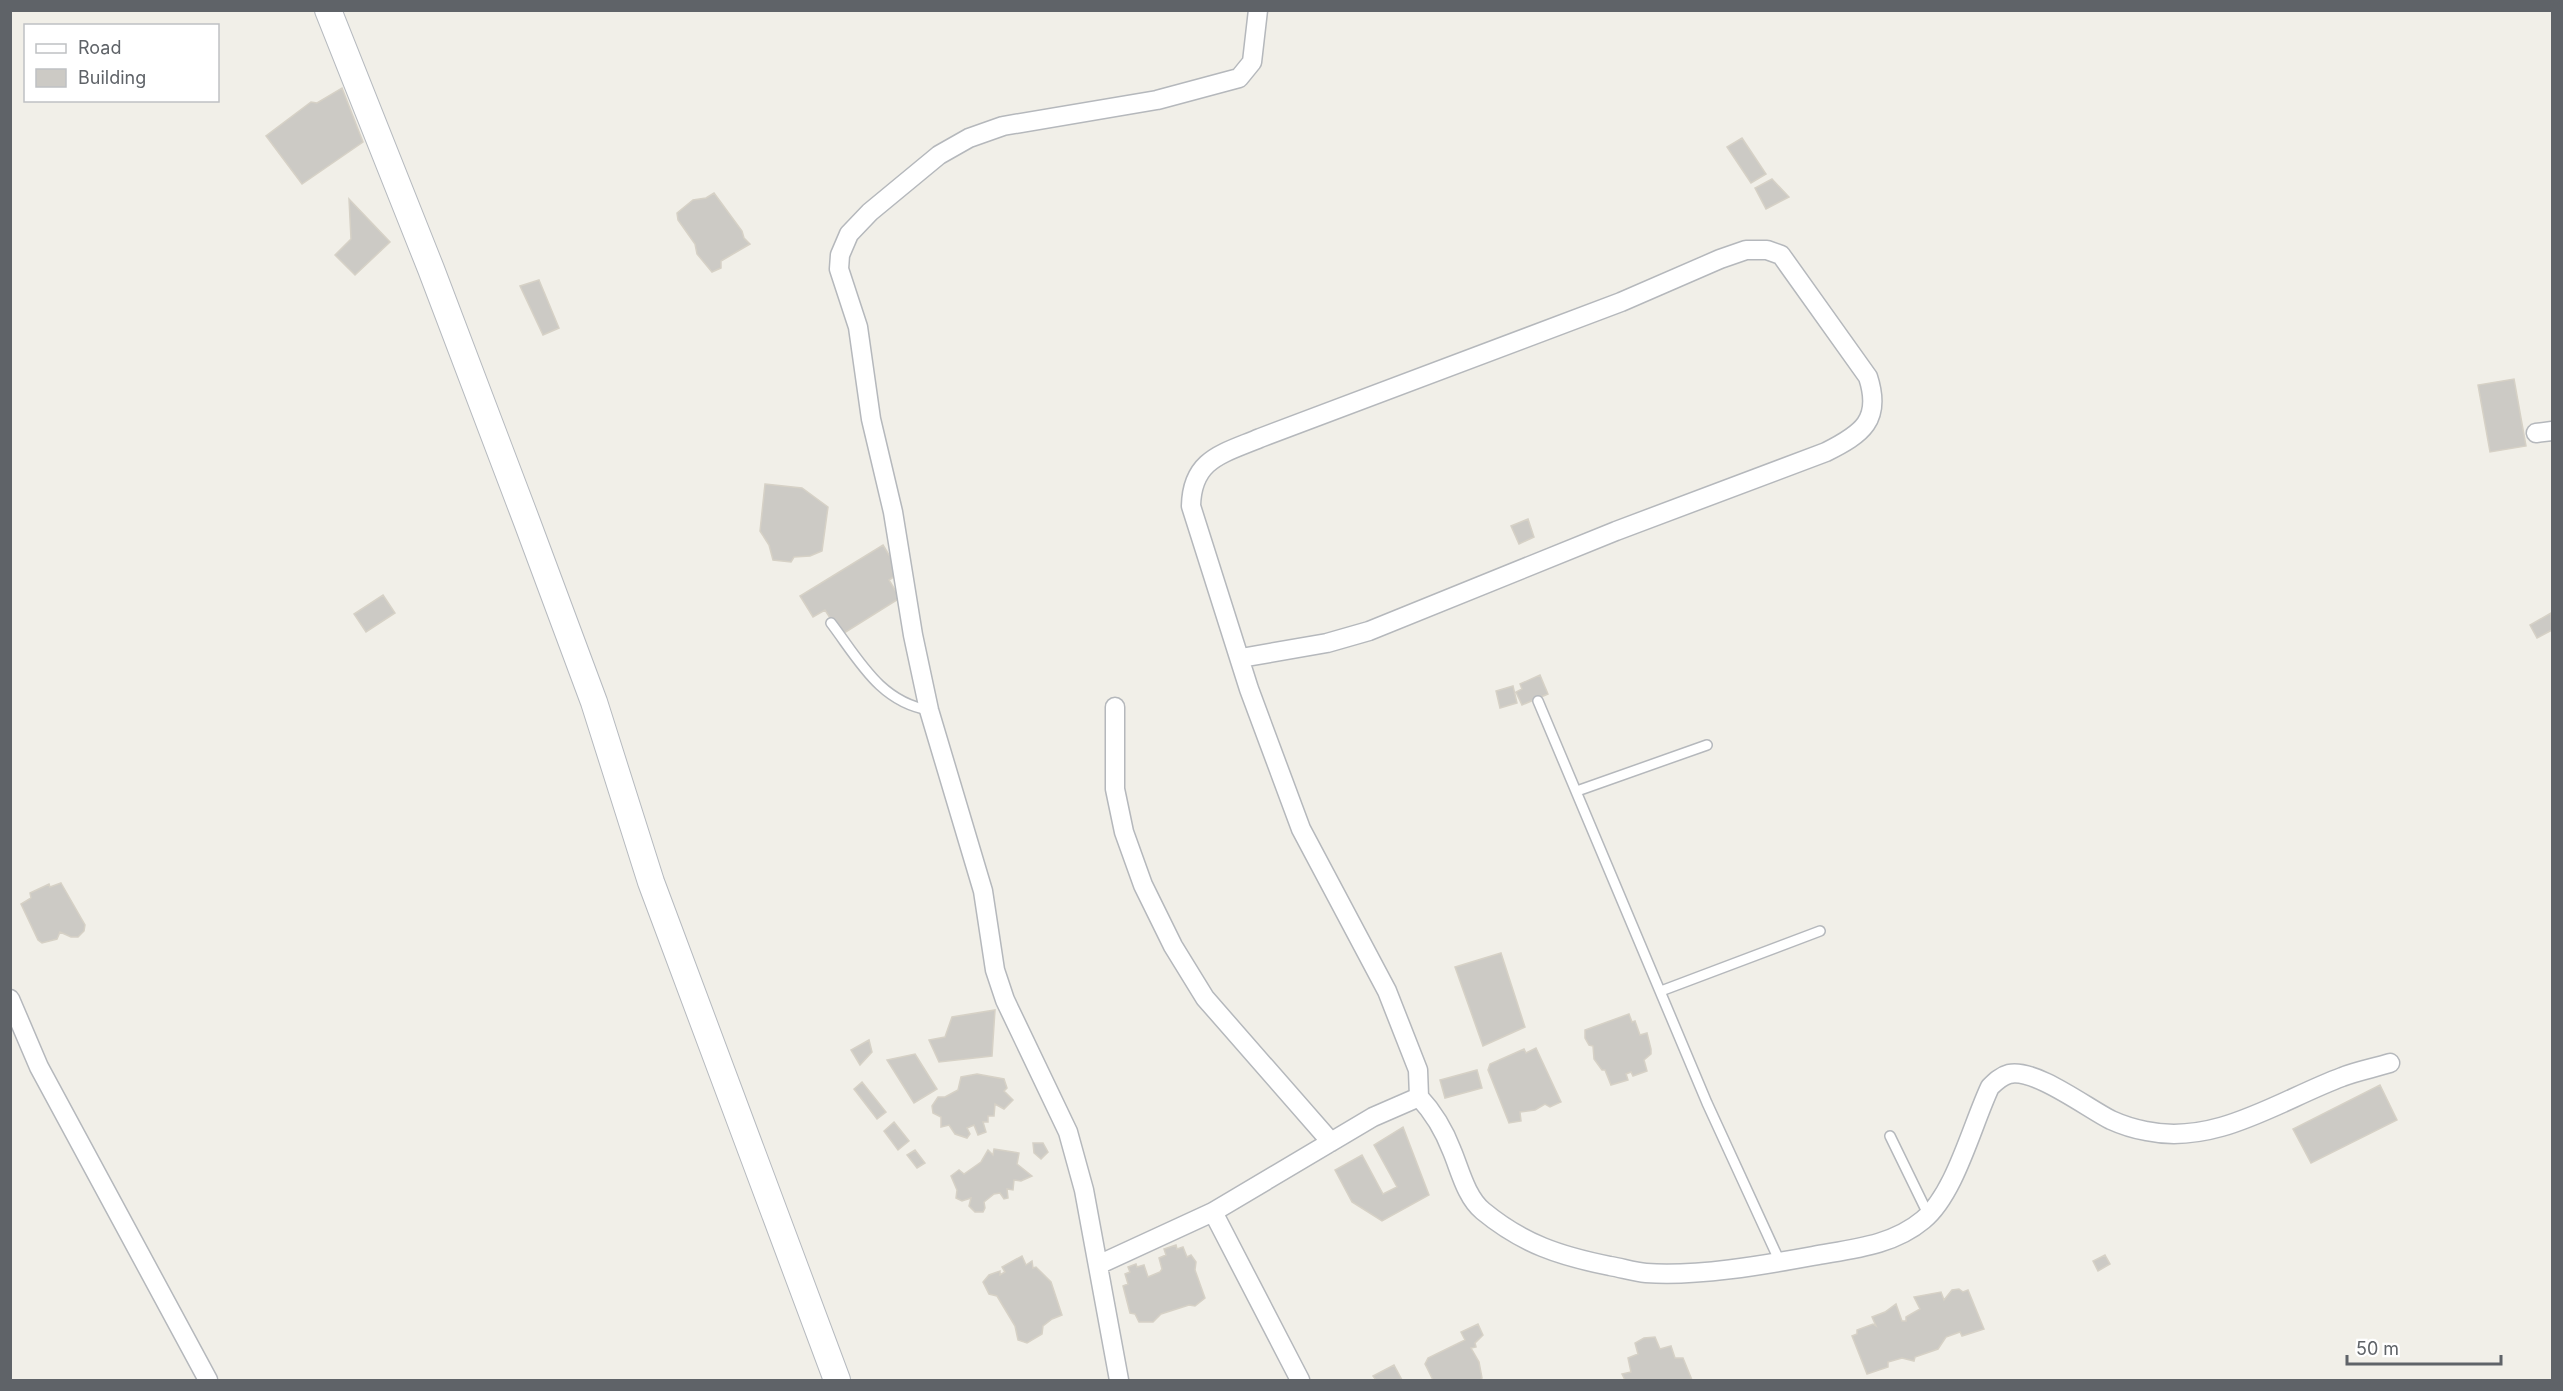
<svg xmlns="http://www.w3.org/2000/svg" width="2563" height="1391" font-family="Inter,sans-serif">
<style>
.building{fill:#cccac5;stroke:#d6d1c6;stroke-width:1.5}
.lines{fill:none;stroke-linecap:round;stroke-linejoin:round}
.lane-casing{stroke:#b5b8bc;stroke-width:12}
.street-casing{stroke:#b5b8bc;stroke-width:21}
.secondary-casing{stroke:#b6babf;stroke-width:28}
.lane{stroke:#fff;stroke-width:9}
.street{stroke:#fff;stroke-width:18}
.secondary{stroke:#fff;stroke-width:26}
</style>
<rect width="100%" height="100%" fill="#f1efe8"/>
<path class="building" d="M 342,88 L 363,142 L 302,184 L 266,136 L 311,102 L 317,103 Z
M 1742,138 L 1766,174 L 1751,183 L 1727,147 Z
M 1772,179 L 1789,197 L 1766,209 L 1755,188 Z
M 714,193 L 742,231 L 744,238 L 750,244 L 721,261 L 721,268 L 712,272 L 697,254 L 695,244 L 678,220 L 677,213 L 693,200 L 706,198 Z
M 349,199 L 390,242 L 355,275 L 335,255 L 351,239 Z
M 539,280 L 559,328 L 543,335 L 520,286 Z
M 2514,379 L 2526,446 L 2490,452 L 2478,385 Z
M 765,484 L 802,488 L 828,507 L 822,551 L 810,556 L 794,557 L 791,562 L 773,560 L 769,545 L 760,531 Z
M 1528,519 L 1534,537 L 1519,544 L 1511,526 Z
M 883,545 L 900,573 L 889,580 L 900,598 L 841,635 L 825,610 L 813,617 L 800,596 Z
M 383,595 L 395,613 L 366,632 L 354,614 Z
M 2551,613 L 2552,630 L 2537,638 L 2530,625 Z
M 1540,675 L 1548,694 L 1522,705 L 1516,692 L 1522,689 L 1520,684 Z
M 1513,686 L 1517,703 L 1500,708 L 1496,691 Z
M 61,883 L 85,925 L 84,931 L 78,937 L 71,937 L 60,932 L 57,939 L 42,943 L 38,940 L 21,904 L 31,898 L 30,893 L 49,884 L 50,887 Z
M 1501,953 L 1525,1027 L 1483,1046 L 1455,967 Z
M 995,1010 L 992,1056 L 939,1062 L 929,1040 L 945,1037 L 952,1017 Z
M 1629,1014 L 1632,1022 L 1635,1021 L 1640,1035 L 1647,1033 L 1651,1049 L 1651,1054 L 1644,1060 L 1647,1071 L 1633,1076 L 1631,1072 L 1626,1074 L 1628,1080 L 1611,1085 L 1605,1070 L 1602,1070 L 1594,1059 L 1593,1046 L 1589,1045 L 1585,1038 L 1585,1030 Z
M 869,1040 L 872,1052 L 860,1065 L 851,1050 Z
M 1536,1048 L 1561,1102 L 1550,1107 L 1545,1104 L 1535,1110 L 1520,1112 L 1521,1121 L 1509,1123 L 1488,1070 L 1490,1064 L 1524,1049 L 1526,1053 Z
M 915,1054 L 937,1089 L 914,1103 L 887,1060 Z
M 1477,1070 L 1482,1088 L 1445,1098 L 1440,1080 Z
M 977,1074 L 1004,1079 L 1007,1088 L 1004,1091 L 1013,1100 L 1004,1109 L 995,1104 L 994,1116 L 988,1116 L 988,1122 L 983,1122 L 986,1132 L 978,1135 L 974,1125 L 967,1128 L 970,1134 L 967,1138 L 955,1134 L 949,1125 L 941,1127 L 941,1117 L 933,1113 L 932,1106 L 938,1097 L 945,1097 L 958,1090 L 961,1077 Z
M 862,1082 L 886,1112 L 877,1119 L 854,1089 Z
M 2380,1085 L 2397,1120 L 2311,1163 L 2293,1129 Z
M 894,1122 L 909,1141 L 898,1150 L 884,1131 Z
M 1403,1127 L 1429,1195 L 1382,1221 L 1352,1202 L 1335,1170 L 1362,1155 L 1383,1194 L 1397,1187 L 1374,1145 Z
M 1033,1143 L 1043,1143 L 1048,1152 L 1041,1159 L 1034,1153 Z
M 994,1149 L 1019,1153 L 1017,1164 L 1032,1176 L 1021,1181 L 1014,1180 L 1013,1190 L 1007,1189 L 1008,1198 L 1004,1199 L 1000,1193 L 994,1194 L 984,1202 L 985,1208 L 983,1212 L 975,1212 L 969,1206 L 971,1198 L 962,1201 L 956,1198 L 957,1190 L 951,1176 L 959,1170 L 964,1174 L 981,1162 L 988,1150 L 993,1155 Z
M 915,1150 L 925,1163 L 917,1168 L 907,1155 Z
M 1176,1245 L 1177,1249 L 1183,1247 L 1187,1257 L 1191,1255 L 1196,1262 L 1195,1270 L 1205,1298 L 1195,1306 L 1189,1305 L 1161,1314 L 1153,1322 L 1139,1322 L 1135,1314 L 1130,1313 L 1123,1286 L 1128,1284 L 1125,1274 L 1130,1272 L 1128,1267 L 1136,1264 L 1137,1267 L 1144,1265 L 1148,1277 L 1160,1272 L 1162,1269 L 1159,1258 L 1166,1255 L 1164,1249 Z
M 2105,1255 L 2110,1264 L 2098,1271 L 2093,1261 Z
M 1022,1256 L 1026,1265 L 1032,1261 L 1033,1268 L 1036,1267 L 1051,1282 L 1062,1315 L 1052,1319 L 1043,1326 L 1042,1334 L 1027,1343 L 1018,1340 L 1015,1326 L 997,1296 L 989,1294 L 983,1282 L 989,1275 L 1000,1271 L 1000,1275 L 1005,1272 L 1002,1267 Z
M 1959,1289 L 1963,1292 L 1968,1290 L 1984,1329 L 1962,1336 L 1960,1332 L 1946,1337 L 1938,1349 L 1915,1357 L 1914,1361 L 1902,1358 L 1888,1362 L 1888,1367 L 1867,1374 L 1852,1336 L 1857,1334 L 1857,1330 L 1873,1324 L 1876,1326 L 1872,1317 L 1885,1312 L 1896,1304 L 1902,1321 L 1906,1321 L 1906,1317 L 1920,1309 L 1914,1297 L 1941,1292 L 1944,1300 L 1952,1290 Z
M 1478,1324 L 1483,1335 L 1475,1343 L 1476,1347 L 1471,1348 L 1479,1362 L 1482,1378 L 1480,1380 L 1433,1380 L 1425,1364 L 1428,1358 L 1465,1340 L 1461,1332 Z
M 1655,1337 L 1660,1349 L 1671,1346 L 1675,1358 L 1683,1358 L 1692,1380 L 1625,1380 L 1622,1374 L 1631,1372 L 1628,1358 L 1638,1354 L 1635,1343 L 1644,1338 Z
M 1394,1365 L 1402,1380 L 1376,1380 L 1373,1376 Z"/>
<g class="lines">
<defs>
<path id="lane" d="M 831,623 C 859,660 880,702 929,710
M 1538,701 L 1707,1103 L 1780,1262
M 1577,791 L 1707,745
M 1661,991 L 1820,931
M 1890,1136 L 1928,1214"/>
<path id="street" d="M 2536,433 L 2552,431
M 1241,658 L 1327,643 L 1369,631 L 1616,531 L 1826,452 C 1862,434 1882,420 1868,377 L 1781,255 L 1767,250 L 1746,250 L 1720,259 L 1621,302 L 1260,438 C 1222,454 1192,459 1191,506 L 1249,689 L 1301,829 L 1387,991 L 1418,1070 L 1419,1097
M 1115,707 L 1115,789 L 1124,832 L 1143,885 L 1173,946 L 1205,998 L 1331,1142
M 10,999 L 39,1067 L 208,1380
M 1213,1212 L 1300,1380
M 1098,1265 L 1213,1212 L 1373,1117 L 1419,1097 C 1434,1113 1444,1130 1452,1151 C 1460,1170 1466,1197 1483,1211 C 1523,1244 1560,1256 1610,1266 C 1622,1268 1634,1272 1646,1273 C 1695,1277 1764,1265 1813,1256 C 1851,1249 1892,1246 1923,1220 C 1955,1194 1972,1125 1990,1087 C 1995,1082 2001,1076 2009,1074 C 2035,1068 2087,1108 2111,1120 C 2122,1125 2135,1129 2146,1131 C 2216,1146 2280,1100 2342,1077 C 2357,1071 2374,1068 2390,1063
M 1119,1380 L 1084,1190 L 1068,1132 L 1005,1000 L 995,970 L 983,891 L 929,710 L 913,635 L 893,512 L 871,419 L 858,327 L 839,269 L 840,255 L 849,234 L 870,212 L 939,155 L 969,138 L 1003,126 L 1157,100 L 1239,78 L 1252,62 L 1258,10"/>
<path id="secondary" d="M 328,10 L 431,269 L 527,522 L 594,702 L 651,882 L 837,1380"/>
</defs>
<use href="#lane" class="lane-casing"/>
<use href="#street" class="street-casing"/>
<use href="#secondary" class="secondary-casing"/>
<use href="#lane" class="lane"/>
<use href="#street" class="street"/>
<use href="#secondary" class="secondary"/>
</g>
<rect width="2563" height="1391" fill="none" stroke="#5f6368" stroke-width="24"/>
<rect x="24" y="24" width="195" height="78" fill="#ffffff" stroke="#bfc1c3" stroke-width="1.5"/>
<rect x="36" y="44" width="30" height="9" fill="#ffffff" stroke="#bfc1c3" stroke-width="1.5"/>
<text x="78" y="54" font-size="18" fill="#5f6368">Road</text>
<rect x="36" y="69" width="30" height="18" fill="#cccac5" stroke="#bfc1c3" stroke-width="1.5"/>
<text x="78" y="84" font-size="18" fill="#5f6368">Building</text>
<path d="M2347 1355v9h154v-9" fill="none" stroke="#5f6368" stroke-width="3"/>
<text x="2356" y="1355" font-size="18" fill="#5f6368" stroke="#ffffff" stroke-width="4.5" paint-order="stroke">50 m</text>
</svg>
